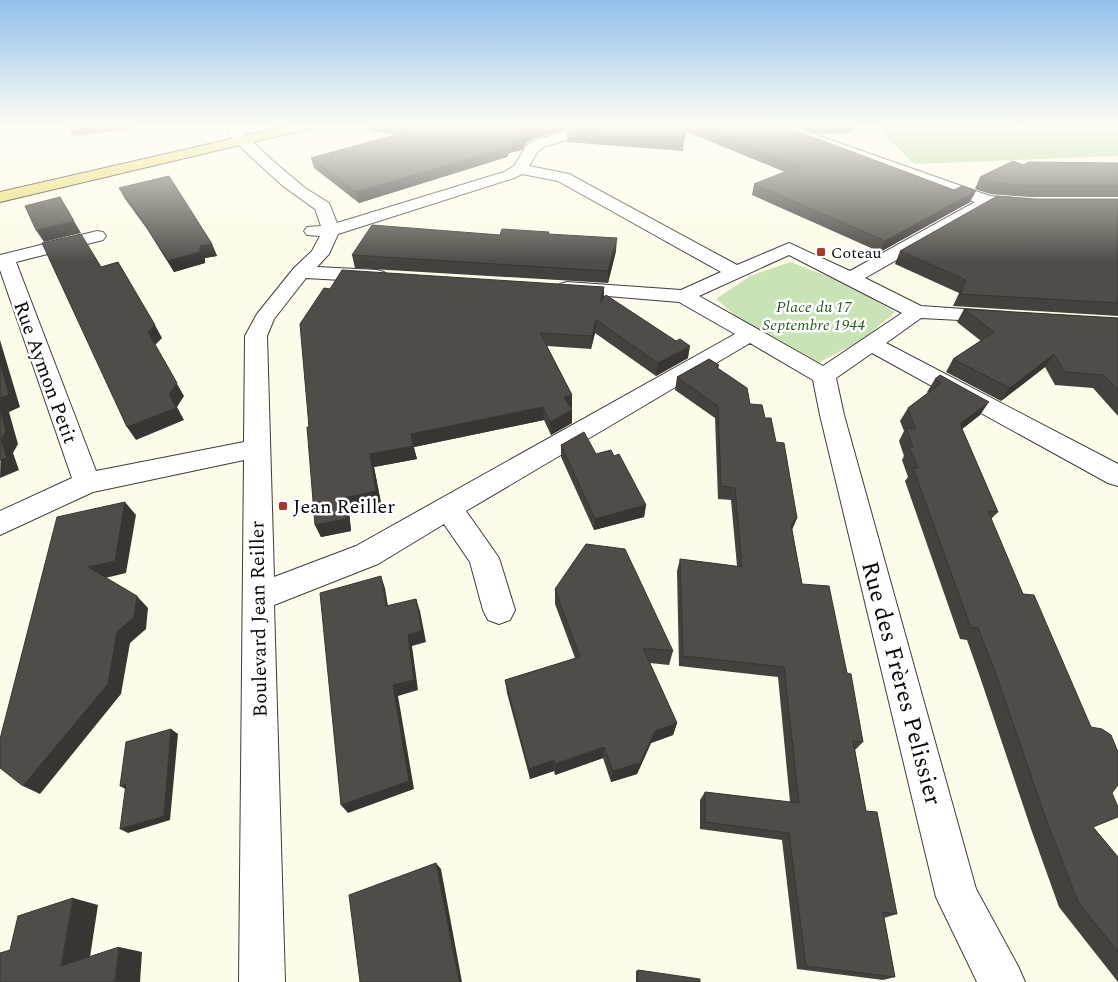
<svg xmlns="http://www.w3.org/2000/svg" width="1118" height="982" font-family="Spectral,serif">
<style>
.green{fill:#c9e3b6}
.forest{fill:#acd297}
.lines{fill:none;stroke-linecap:round;stroke-linejoin:round}
.minor-casing{stroke:#3d3d3d;stroke-width:2}
.major-casing{stroke:#1b1b1b;stroke-width:2}
.minor{fill:#fff;fill-rule:evenodd}
.major{fill:#ecd96a;fill-rule:evenodd}
.wall{fill:#46413d}
.shaded-wall{fill:#393532}
.building{fill:#514c47;stroke:#393532}
.poi-dot{fill:#ac3630;stroke:#fff;stroke-width:2}
.labels{text-anchor:middle;stroke-width:5;stroke-linejoin:round;paint-order:stroke}
.far-poi-label{font-size:16px;fill:#0a0a0a;stroke:#fff;text-anchor:start}
.far-park-label{font-size:16px;font-style:italic;fill:#275a21;stroke:#fff}
.street-label{font-size:20px;fill:#0a0a0a;stroke:#fff}
.poi-label{font-size:20px;fill:#0a0a0a;stroke:#fff;text-anchor:start}
.near-street-label{font-size:24px;fill:#0a0a0a;stroke:#fff}
</style>
<rect width="100%" height="100%" fill="#fdfbe9"/>
<path class="green" d="M 790,262 L 843,282 L 895,312 L 864,339 L 818,363 L 753,331 L 716,299 L 750,276 Z"/>
<path class="forest" d="M 875,125 L 1118,125 L 1118,156 L 914,164 Z"/>
<g class="lines">
<defs>
<path id="minor" d="M 227,125 L 241,125 L 243,133 L 272,160 L 305,188 L 329,203 L 337,223 L 504,172 L 514,166 L 527,145 L 536,140 L 589,125 L 610,125 L 608,128 L 546,146 L 538,151 L 529,166 L 569,174 L 737,265 L 789,243 L 850,271 L 975,202 L 771,128 L 769,125 L 788,125 L 990,196 L 1033,200 L 1035,204 L 1033,208 L 1027,209 L 991,206 L 865,278 L 921,306 L 1006,312 L 1009,316 L 1006,320 L 999,322 L 921,318 L 886,343 L 1118,464 L 1118,486 L 1108,483 L 872,353 L 836,378 L 844,415 L 976,889 L 1018,966 L 1025,982 L 977,982 L 936,897 L 820,415 L 813,380 L 750,343 L 466,511 L 499,558 L 515,610 L 510,620 L 499,624 L 488,620 L 483,610 L 470,562 L 444,524 L 378,564 L 274,605 L 285,982 L 239,982 L 244,460 L 93,492 L 0,535 L 0,511 L 72,478 L 0,270 L 0,255 L 97,231 L 103,232 L 106,236 L 103,240 L 16,262 L 96,471 L 244,442 L 245,336 L 257,314 L 294,268 L 312,251 L 320,236 L 307,235 L 304,231 L 307,227 L 321,226 L 315,209 L 283,186 L 251,157 L 231,137 ZM 522,174 L 558,181 L 721,272 L 681,290 L 567,282 L 560,284 L 557,288 L 560,292 L 679,302 L 735,334 L 356,546 L 274,577 L 267,336 L 274,319 L 306,278 L 377,282 L 384,280 L 387,276 L 384,272 L 377,270 L 317,267 L 329,254 L 338,234 L 514,178 ZM 789,255 L 902,313 L 823,366 L 699,296 Z"/>
<path id="major" d="M 292,125 L 315,125 L 308,129 L 0,202 L 0,192 Z"/>
</defs>
<use href="#minor" class="minor-casing"/>
<use href="#major" class="major-casing"/>
<use href="#minor" class="minor"/>
<use href="#major" class="major"/>
</g>
<path class="wall" d="M 369,125 L 583,125 L 535,138 L 526,143 L 522,150 L 509,153 L 507,157 L 359,203 L 314,168 L 311,158 L 398,134 L 371,132 Z
M 592,125 L 787,125 L 787,127 L 970,202 L 880,252 L 752,195 L 754,184 L 785,172 L 685,131 L 683,151 L 567,142 L 567,132 Z
M 793,125 L 854,125 L 851,133 L 819,134 Z
M 1118,163 L 1118,197 L 1029,197 L 990,194 L 975,189 L 980,177 L 1023,165 Z
M 119,188 L 212,244 L 217,256 L 205,258 L 205,263 L 174,272 L 147,229 L 125,199 Z
M 1035,199 L 1118,199 L 1118,316 L 953,306 L 959,293 L 895,264 L 900,251 Z
M 549,232 L 549,234 L 616,251 L 608,283 L 355,268 L 352,255 L 500,235 Z
M 604,298 L 688,358 L 656,376 L 595,333 L 591,349 L 547,346 L 572,395 L 572,408 L 571,408 L 572,410 L 572,423 L 551,435 L 544,420 L 414,447 L 417,459 L 374,467 L 381,503 L 349,511 L 351,531 L 321,537 L 315,525 L 309,427 Z
M 964,309 L 1118,318 L 1118,416 L 1093,388 L 1055,385 L 1045,367 L 1001,401 L 946,372 L 953,359 L 981,341 L 957,322 Z
M 719,365 L 718,369 L 750,404 L 765,418 L 776,442 L 797,518 L 792,529 L 802,584 L 847,673 L 863,742 L 855,750 L 866,811 L 897,914 L 884,918 L 895,977 L 883,980 L 797,969 L 782,840 L 700,829 L 700,800 L 705,792 L 790,802 L 778,677 L 679,666 L 677,571 L 680,559 L 737,566 L 731,500 L 718,499 L 715,418 L 675,390 L 677,377 Z
M 940,375 L 980,415 L 962,429 L 998,512 L 991,519 L 1023,594 L 1112,793 L 1093,827 L 1118,857 L 1118,982 L 1059,907 L 1031,829 L 980,677 L 967,640 L 960,639 L 905,481 L 908,477 L 902,460 L 904,456 L 899,441 L 904,431 L 900,421 L 908,408 L 928,393 L 927,392 L 935,379 Z
M 561,445 L 596,454 L 614,456 L 646,505 L 644,517 L 594,530 L 561,457 Z
M 555,589 L 673,651 L 669,665 L 650,663 L 677,723 L 673,735 L 651,743 L 637,774 L 611,782 L 603,758 L 555,775 L 554,771 L 530,779 L 507,693 L 505,680 L 575,658 L 555,604 Z
M 638,970 L 700,982 L 636,982 L 636,971 Z"/>
<path class="shaded-wall" d="M 79,125 L 132,125 L 131,129 L 72,136 L 67,126 Z
M 547,125 L 583,125 L 535,138 L 526,143 L 522,150 L 509,153 L 507,157 L 359,203 L 356,192 L 509,143 L 535,128 Z
M 976,191 L 970,202 L 880,252 L 885,241 Z
M 74,221 L 81,233 L 44,242 L 36,230 Z
M 617,238 L 616,251 L 608,283 L 608,271 Z
M 212,244 L 217,256 L 205,258 L 205,263 L 174,272 L 168,261 L 200,246 Z
M 604,287 L 604,299 L 600,303 Z
M 596,320 L 595,333 L 591,349 L 592,336 Z
M 155,325 L 162,338 L 155,345 L 184,396 L 177,407 L 184,420 L 136,440 L 127,427 L 169,394 L 148,332 Z
M 0,340 L 20,407 L 9,412 L 18,444 L 13,453 L 19,470 L 0,478 L 1,440 L 0,409 Z
M 690,346 L 688,358 L 656,376 L 658,363 Z
M 1054,354 L 1045,367 L 1001,401 L 1010,388 Z
M 572,395 L 572,408 L 564,410 L 564,397 Z
M 989,402 L 980,415 L 952,437 L 960,424 Z
M 543,407 L 544,420 L 414,447 L 411,434 Z
M 572,410 L 572,423 L 551,435 L 550,422 Z
M 413,446 L 417,459 L 374,467 L 381,503 L 349,511 L 351,531 L 321,537 L 315,525 L 344,498 L 370,454 Z
M 125,502 L 136,515 L 126,573 L 101,579 L 88,567 Z
M 646,505 L 644,517 L 594,530 L 595,519 Z
M 797,518 L 792,530 L 791,525 Z
M 381,576 L 385,588 L 390,618 L 386,606 Z
M 137,596 L 148,608 L 146,629 L 130,643 L 121,694 L 40,794 L 23,786 L 117,632 Z
M 416,599 L 420,611 L 426,642 L 412,646 L 418,690 L 398,696 L 414,789 L 348,813 L 341,805 L 393,685 L 408,635 Z
M 677,723 L 673,735 L 651,743 L 637,774 L 611,782 L 613,771 L 655,731 Z
M 171,729 L 178,734 L 170,820 L 128,833 L 120,829 Z
M 604,747 L 603,758 L 555,775 L 555,764 Z
M 554,760 L 554,771 L 530,779 L 529,769 Z
M 126,784 L 127,790 L 120,786 Z
M 436,863 L 441,869 L 462,982 L 459,982 Z
M 73,898 L 98,905 L 88,970 L 61,966 Z
M 119,947 L 142,952 L 140,982 L 115,982 Z"/>
<path class="building" d="M 407,125 L 547,125 L 535,128 L 526,133 L 521,139 L 509,143 L 507,147 L 356,192 L 311,158 L 428,126 Z
M 592,125 L 686,125 L 684,141 L 567,132 Z
M 695,125 L 787,125 L 781,125 L 954,190 L 962,186 L 976,191 L 885,241 L 754,184 L 800,166 Z
M 1013,161 L 1023,165 L 1029,162 L 1118,163 L 1118,186 L 1035,186 L 996,183 L 980,177 Z
M 169,176 L 212,244 L 200,246 L 200,252 L 168,261 L 141,218 L 119,188 Z
M 997,196 L 1035,199 L 1118,199 L 1118,303 L 960,294 L 966,280 L 900,251 Z
M 60,197 L 74,221 L 36,230 L 25,206 Z
M 372,225 L 500,235 L 502,229 L 549,232 L 548,234 L 617,238 L 608,271 L 352,255 Z
M 81,234 L 101,267 L 118,262 L 155,325 L 148,332 L 177,383 L 169,394 L 176,408 L 127,427 L 42,243 Z
M 342,270 L 604,287 L 600,303 L 606,295 L 676,341 L 680,339 L 690,346 L 658,363 L 596,320 L 592,336 L 540,333 L 572,395 L 564,397 L 572,410 L 550,422 L 543,407 L 411,434 L 413,446 L 370,454 L 376,491 L 344,498 L 346,519 L 315,525 L 307,427 L 309,427 L 300,324 L 324,288 L 330,289 Z
M 964,309 L 1118,318 L 1118,391 L 1104,375 L 1065,372 L 1054,354 L 1010,388 L 953,359 L 994,332 Z
M 709,359 L 719,365 L 716,367 L 747,388 L 750,404 L 762,405 L 765,418 L 771,418 L 776,442 L 784,443 L 797,518 L 791,525 L 802,584 L 829,586 L 847,673 L 851,674 L 863,742 L 853,741 L 866,811 L 877,812 L 897,914 L 883,912 L 895,977 L 806,966 L 789,833 L 705,822 L 705,792 L 799,803 L 784,667 L 683,656 L 680,559 L 742,567 L 735,488 L 721,486 L 718,406 L 677,377 Z
M 0,362 L 9,395 L 0,398 Z
M 940,375 L 989,402 L 960,424 L 998,512 L 988,511 L 1023,594 L 1034,595 L 1091,727 L 1102,729 L 1111,735 L 1118,752 L 1118,785 L 1112,793 L 1118,807 L 1118,817 L 1093,827 L 1118,857 L 1118,952 L 1078,902 L 1047,822 L 993,666 L 978,628 L 971,628 L 913,468 L 918,468 L 909,447 L 913,447 L 906,428 L 916,429 L 908,408 L 941,383 L 935,379 Z
M 0,409 L 6,431 L 1,440 L 7,458 L 0,460 Z
M 584,432 L 596,454 L 611,450 L 614,456 L 619,454 L 646,505 L 595,519 L 561,445 Z
M 125,502 L 115,561 L 88,567 L 137,596 L 134,617 L 117,632 L 108,684 L 23,786 L 0,768 L 0,739 L 57,517 Z
M 586,544 L 625,549 L 673,651 L 643,648 L 677,723 L 655,731 L 640,763 L 613,771 L 604,747 L 555,764 L 554,760 L 529,769 L 505,680 L 580,657 L 555,589 Z
M 381,576 L 386,606 L 416,599 L 422,631 L 408,635 L 414,680 L 393,685 L 409,781 L 341,805 L 320,593 Z
M 171,729 L 164,816 L 120,829 L 126,784 L 120,786 L 126,742 Z
M 436,863 L 459,982 L 360,982 L 349,895 Z
M 73,898 L 61,966 L 119,947 L 115,982 L 0,982 L 0,953 L 10,950 L 18,916 Z
M 638,970 L 700,979 L 700,982 L 637,982 Z"/>
<linearGradient id="sky" x2="0" y2="1"><stop stop-color="#92c0eb"/><stop offset="0.48" stop-color="#fefdf5"/><stop offset="1" stop-color="#fefdf5" stop-opacity="0"/></linearGradient>
<rect width="1118" height="262" fill="url(#sky)"/>
<g class="poi-dot">
<rect x="816" y="247" width="10" height="10" rx="2.5"/>
<rect x="278" y="501" width="10" height="10" rx="2.5"/>
</g>
<g class="labels">
<g class="far-poi-label">
<text x="831" y="258">Coteau</text>
</g>
<g class="far-park-label">
<text x="814" y="312">Place du 17<tspan x="814" dy="18">Septembre 1944</tspan></text>
</g>
<g class="street-label">
<text transform="translate(46 372) rotate(70)" y="7">Rue Aymon Petit</text>
<text transform="translate(258 619) rotate(-91)" y="7">Boulevard Jean Reiller</text>
</g>
<g class="poi-label">
<text x="293" y="513">Jean Reiller</text>
</g>
<g class="near-street-label">
<text transform="translate(902 683) rotate(75)" y="8">Rue des Frères Pelissier</text>
</g>
</g>
</svg>
